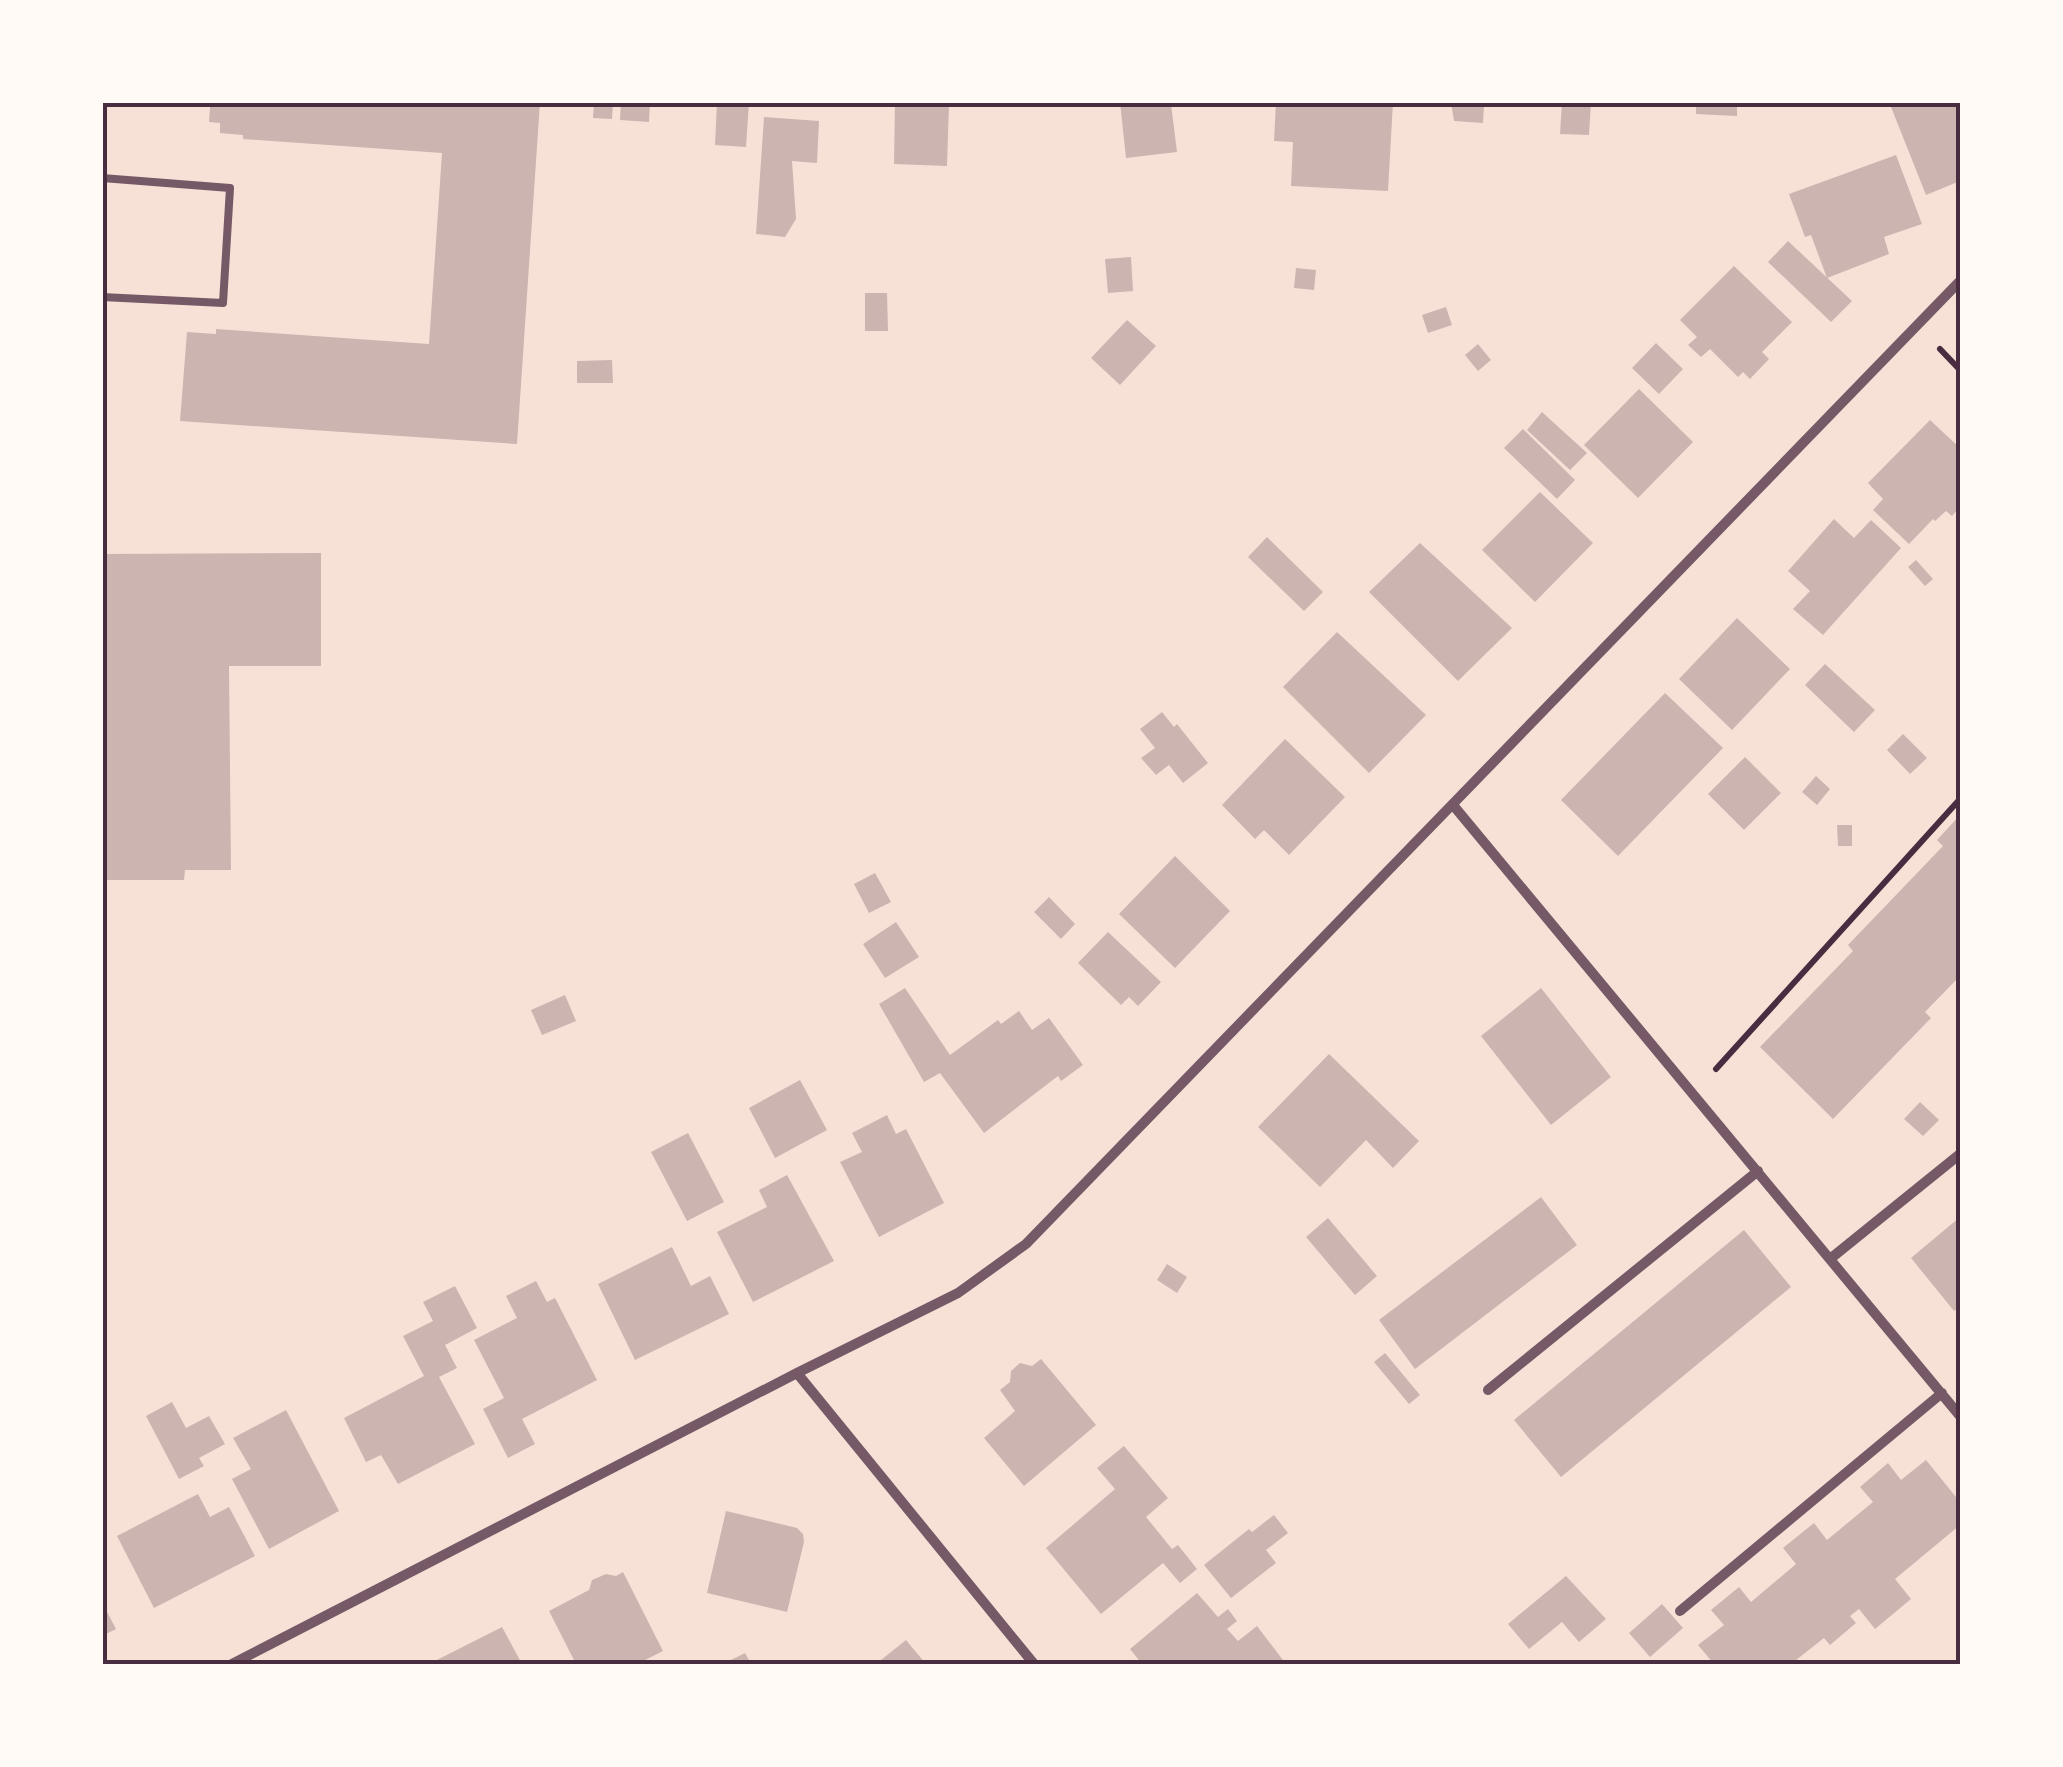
<svg xmlns="http://www.w3.org/2000/svg" width="2063" height="1767" font-family="'Sofia Sans Condensed',sans-serif">
<style>
.building{fill:#ccb4b1}
.lines{fill:none;stroke-linecap:round;stroke-linejoin:round}
.path{stroke:#4a2c40;stroke-width:6}
.service{stroke:#755966;stroke-width:8}
.minor{stroke:#755966;stroke-width:10}
.neatline{fill:none;stroke:#4a2c40;stroke-width:4}
</style>
<rect width="100%" height="100%" fill="#f7e1d7"/>
<path class="building" d="M 189,102 L 540,102 L 517,444 L 180,421 L 187,332 L 216,334 L 216,329 L 429,344 L 442,153 L 243,139 L 243,135 L 220,133 L 220,123 L 209,122 L 210,107 L 189,105 Z
M 594,102 L 613,102 L 612,119 L 593,118 Z
M 621,102 L 650,102 L 649,122 L 620,120 Z
M 717,102 L 749,102 L 746,147 L 715,145 Z
M 895,102 L 949,104 L 947,166 L 894,164 Z
M 1120,102 L 1147,102 L 1147,107 L 1171,104 L 1177,152 L 1126,158 Z
M 1276,102 L 1393,102 L 1388,191 L 1291,186 L 1293,142 L 1274,141 Z
M 1451,102 L 1493,102 L 1492,107 L 1484,106 L 1483,123 L 1454,121 Z
M 1562,102 L 1591,102 L 1589,135 L 1560,134 Z
M 1696,102 L 1737,102 L 1737,116 L 1696,114 Z
M 1889,102 L 1960,102 L 1960,181 L 1926,195 Z
M 764,117 L 819,121 L 817,163 L 792,161 L 796,219 L 785,237 L 756,234 Z
M 1896,155 L 1922,224 L 1884,237 L 1889,254 L 1827,278 L 1811,235 L 1805,237 L 1789,194 Z
M 1788,241 L 1852,301 L 1831,322 L 1768,262 Z
M 1131,257 L 1133,291 L 1108,293 L 1105,259 Z
M 1734,266 L 1792,322 L 1762,352 L 1769,359 L 1750,379 L 1743,372 L 1738,377 L 1710,349 L 1701,357 L 1688,345 L 1697,337 L 1680,320 Z
M 1296,268 L 1316,270 L 1314,290 L 1294,288 Z
M 865,293 L 887,293 L 888,331 L 865,331 Z
M 1446,307 L 1452,325 L 1428,333 L 1422,315 Z
M 1127,320 L 1156,346 L 1120,385 L 1091,358 Z
M 1656,343 L 1683,369 L 1659,394 L 1632,368 Z
M 1478,344 L 1491,360 L 1478,371 L 1465,355 Z
M 612,360 L 613,383 L 577,383 L 577,361 Z
M 1639,389 L 1693,442 L 1638,498 L 1584,445 Z
M 1542,412 L 1587,453 L 1570,470 L 1527,430 Z
M 1930,420 L 1960,448 L 1960,507 L 1952,516 L 1946,511 L 1935,521 L 1933,519 L 1909,544 L 1873,510 L 1883,499 L 1868,483 Z
M 1523,429 L 1575,480 L 1557,499 L 1504,448 Z
M 1540,492 L 1593,543 L 1535,602 L 1482,550 Z
M 1834,519 L 1854,538 L 1871,520 L 1901,548 L 1823,635 L 1793,609 L 1810,591 L 1788,571 Z
M 1267,537 L 1323,592 L 1304,611 L 1248,557 Z
M 1420,543 L 1512,628 L 1458,681 L 1369,592 Z
M 321,553 L 321,666 L 229,666 L 231,870 L 185,870 L 184,880 L 102,880 L 102,554 Z
M 1916,560 L 1933,579 L 1925,586 L 1908,567 Z
M 1737,618 L 1790,669 L 1732,730 L 1679,679 Z
M 1337,632 L 1426,715 L 1369,773 L 1283,687 Z
M 1825,664 L 1875,710 L 1854,732 L 1805,685 Z
M 1665,693 L 1723,748 L 1618,856 L 1561,800 Z
M 1162,712 L 1174,727 L 1177,724 L 1208,763 L 1183,783 L 1169,765 L 1156,775 L 1141,758 L 1155,748 L 1140,729 Z
M 1903,734 L 1927,758 L 1910,774 L 1887,750 Z
M 1285,739 L 1345,797 L 1289,855 L 1264,830 L 1255,839 L 1222,805 Z
M 1745,757 L 1781,793 L 1744,830 L 1708,794 Z
M 1816,776 L 1830,789 L 1817,805 L 1802,792 Z
M 1960,815 L 1960,976 L 1925,1012 L 1931,1018 L 1833,1119 L 1760,1047 L 1853,951 L 1848,945 L 1943,846 L 1937,840 Z
M 1837,825 L 1852,825 L 1852,846 L 1838,846 Z
M 1175,856 L 1230,911 L 1175,968 L 1119,914 Z
M 875,873 L 891,902 L 869,913 L 854,884 Z
M 1049,897 L 1075,924 L 1061,939 L 1034,912 Z
M 896,922 L 919,957 L 885,978 L 863,944 Z
M 1108,932 L 1161,982 L 1138,1006 L 1129,997 L 1121,1005 L 1078,963 Z
M 905,988 L 950,1055 L 998,1020 L 1001,1024 L 1019,1011 L 1032,1030 L 1049,1018 L 1083,1065 L 1061,1081 L 1058,1076 L 984,1133 L 940,1073 L 924,1082 L 879,1004 Z
M 1541,988 L 1611,1077 L 1551,1125 L 1481,1036 Z
M 565,995 L 576,1021 L 542,1035 L 531,1010 Z
M 1329,1054 L 1419,1141 L 1393,1168 L 1366,1140 L 1320,1187 L 1258,1127 Z
M 800,1080 L 827,1130 L 775,1158 L 749,1108 Z
M 1920,1102 L 1939,1120 L 1923,1136 L 1904,1119 Z
M 887,1115 L 896,1134 L 906,1129 L 944,1203 L 879,1237 L 840,1162 L 862,1152 L 852,1133 Z
M 688,1133 L 724,1202 L 687,1221 L 651,1152 Z
M 787,1175 L 834,1261 L 753,1302 L 717,1232 L 767,1207 L 759,1190 Z
M 1541,1197 L 1577,1245 L 1415,1369 L 1379,1320 Z
M 1960,1217 L 1960,1306 L 1954,1311 L 1911,1258 Z
M 1328,1218 L 1377,1276 L 1355,1295 L 1306,1237 Z
M 1744,1230 L 1791,1287 L 1561,1477 L 1514,1420 Z
M 672,1247 L 691,1286 L 710,1276 L 729,1314 L 635,1360 L 598,1284 Z
M 1167,1264 L 1187,1277 L 1177,1293 L 1157,1280 Z
M 536,1281 L 547,1302 L 555,1298 L 597,1380 L 522,1419 L 535,1444 L 508,1458 L 483,1409 L 504,1398 L 474,1340 L 517,1318 L 506,1296 Z
M 455,1286 L 477,1328 L 445,1345 L 457,1368 L 439,1377 L 475,1444 L 398,1484 L 381,1455 L 366,1462 L 344,1418 L 424,1376 L 403,1336 L 433,1321 L 423,1302 Z
M 1385,1353 L 1420,1395 L 1409,1404 L 1374,1362 Z
M 1041,1359 L 1096,1425 L 1024,1486 L 984,1438 L 1015,1411 L 1000,1390 L 1010,1382 L 1011,1371 L 1020,1363 L 1032,1366 Z
M 172,1402 L 186,1428 L 209,1416 L 225,1444 L 199,1458 L 204,1466 L 179,1479 L 146,1416 Z
M 286,1410 L 339,1511 L 269,1549 L 232,1479 L 251,1469 L 233,1438 Z
M 1124,1446 L 1168,1498 L 1146,1517 L 1172,1549 L 1178,1545 L 1197,1569 L 1180,1583 L 1163,1563 L 1101,1614 L 1046,1548 L 1115,1489 L 1097,1468 Z
M 1926,1460 L 1960,1502 L 1960,1525 L 1895,1579 L 1911,1599 L 1875,1629 L 1859,1609 L 1850,1616 L 1856,1623 L 1830,1645 L 1824,1638 L 1791,1664 L 1714,1664 L 1698,1645 L 1724,1625 L 1711,1610 L 1739,1587 L 1751,1602 L 1796,1564 L 1783,1548 L 1814,1523 L 1827,1540 L 1873,1502 L 1860,1487 L 1888,1463 L 1901,1480 Z
M 198,1494 L 210,1517 L 229,1507 L 255,1556 L 154,1608 L 117,1536 Z
M 726,1511 L 797,1528 L 803,1534 L 804,1542 L 787,1612 L 707,1593 Z
M 1274,1515 L 1288,1533 L 1266,1550 L 1276,1563 L 1231,1598 L 1204,1565 L 1249,1529 L 1252,1532 Z
M 623,1572 L 663,1651 L 637,1664 L 576,1664 L 549,1611 L 589,1590 L 592,1580 L 606,1574 L 616,1576 Z
M 1566,1576 L 1606,1619 L 1579,1642 L 1562,1622 L 1529,1649 L 1508,1624 Z
M 1197,1593 L 1218,1617 L 1228,1609 L 1237,1621 L 1227,1629 L 1238,1641 L 1257,1626 L 1286,1664 L 1142,1664 L 1130,1649 Z
M 102,1602 L 116,1629 L 102,1636 Z
M 1662,1604 L 1683,1628 L 1650,1657 L 1629,1633 Z
M 502,1627 L 522,1664 L 429,1664 Z
M 906,1640 L 926,1664 L 876,1664 Z
M 745,1653 L 751,1664 L 723,1664 Z"/>
<g class="lines">
<path class="path" d="M 1940,349 L 1960,370
M 1716,1069 L 1960,799"/>
<path class="service" d="M 102,178 L 230,188 L 223,303 L 102,297"/>
<path class="minor" d="M 1453,805 L 1960,1416
M 1830,1259 L 1960,1154
M 797,1373 L 1034,1664
M 1488,1390 L 1758,1171
M 1680,1611 L 1942,1393
M 232,1664 L 797,1373 L 958,1293 L 1026,1244 L 1960,281"/>
</g>
<rect width="2063" height="1767" fill="none" stroke="#fffaf5" stroke-width="210"/>
<rect x="105" y="105" width="1853" height="1557" class="neatline"/>
</svg>
